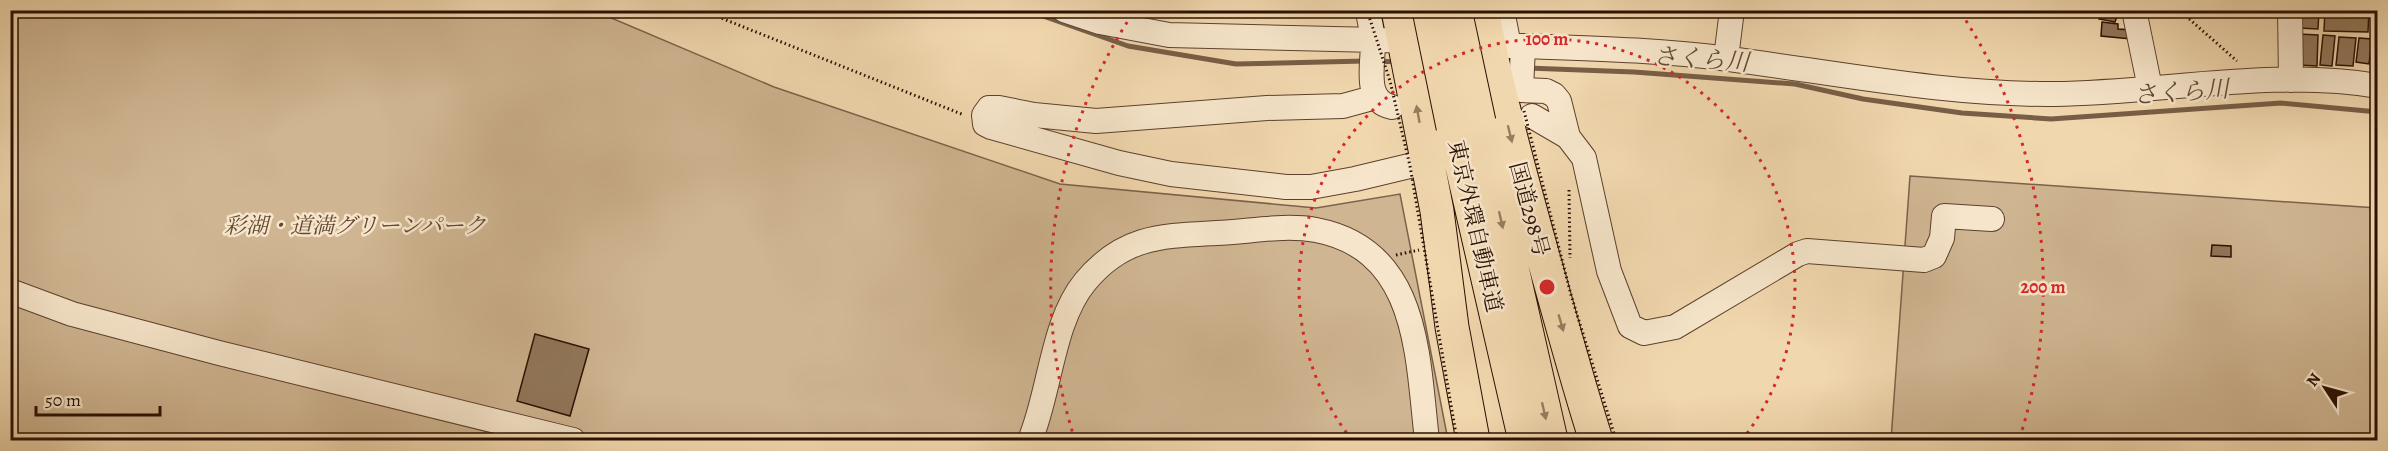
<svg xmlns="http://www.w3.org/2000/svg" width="2388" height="451" font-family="Alegreya,'Noto Serif JP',serif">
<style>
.green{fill:#cfb591;stroke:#7c624a;stroke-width:1.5}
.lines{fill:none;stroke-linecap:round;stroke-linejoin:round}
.stream{stroke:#785e46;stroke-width:5}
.building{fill:#91775b;stroke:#290f02;stroke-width:1.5}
.minor-casing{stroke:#5b412d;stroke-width:26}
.highway-casing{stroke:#290f02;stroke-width:35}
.path{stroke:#290f02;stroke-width:3;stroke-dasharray:1.5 3;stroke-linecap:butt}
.minor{stroke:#f6e5ca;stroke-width:24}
.highway{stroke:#f1d7ae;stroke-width:33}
.highway-bridge-casing{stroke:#290f02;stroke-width:35;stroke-linecap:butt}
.path-bridge{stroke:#290f02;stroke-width:3;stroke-dasharray:1.5 3;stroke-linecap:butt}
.highway-bridge{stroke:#f1d7ae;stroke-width:33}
.oneway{fill:#977d61}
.ring{fill:none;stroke:#d62828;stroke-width:3;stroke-dasharray:3 6}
.labels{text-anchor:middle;stroke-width:5;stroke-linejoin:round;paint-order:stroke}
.street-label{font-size:22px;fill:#290f02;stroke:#f6e5ca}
.park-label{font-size:22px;font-style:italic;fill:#634934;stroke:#f6e5ca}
.water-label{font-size:24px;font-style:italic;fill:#644a35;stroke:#f6e5ca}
.centre{fill:#d62828;stroke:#f6e5ca;stroke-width:3}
.ring-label{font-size:18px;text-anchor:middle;font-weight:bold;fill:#d62828;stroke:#f6e5ca;stroke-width:5;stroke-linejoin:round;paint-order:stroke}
</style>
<rect width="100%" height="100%" fill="#f1d7ae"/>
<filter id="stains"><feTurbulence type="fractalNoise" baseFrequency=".00333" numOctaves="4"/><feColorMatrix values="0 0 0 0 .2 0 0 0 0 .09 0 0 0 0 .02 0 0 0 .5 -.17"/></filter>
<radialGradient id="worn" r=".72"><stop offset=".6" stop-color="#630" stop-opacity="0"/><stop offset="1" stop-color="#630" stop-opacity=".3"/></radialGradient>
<path class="green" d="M 10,11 L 595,11 L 774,87 L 1060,184 L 1316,208 L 1400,194 L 1448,440 L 11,440 Z
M 1910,176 L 2377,208 L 2377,440 L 1891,440 Z"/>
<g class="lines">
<path class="stream" d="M 1026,10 L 1128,46 L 1236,64 L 1365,61
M 1377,61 L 1398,62
M 1527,68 L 1634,72 L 1795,84 L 1863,99 L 1962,113 L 2051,119 L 2281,103 L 2378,112"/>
</g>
<path class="building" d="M 2101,10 L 2124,10 L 2124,15 L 2118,14 L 2115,22 L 2099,19 Z
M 2301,10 L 2319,10 L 2318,29 L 2299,28 Z
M 2325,10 L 2369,10 L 2368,32 L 2324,31 Z
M 2102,22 L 2118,24 L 2118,29 L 2132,30 L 2131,39 L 2101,36 Z
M 2299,34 L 2318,35 L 2317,66 L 2298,65 Z
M 2323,35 L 2335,36 L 2332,66 L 2320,65 Z
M 2339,37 L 2356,38 L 2353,66 L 2336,65 Z
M 2359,38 L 2372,39 L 2369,64 L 2356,62 Z
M 2212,245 L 2231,246 L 2231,257 L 2211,256 Z
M 535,334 L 589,349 L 570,416 L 517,401 Z"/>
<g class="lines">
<defs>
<path id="minor" d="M 1064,10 L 1100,22 L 1169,35 L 1419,41
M 1368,10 C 1369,20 1372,30 1373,39 C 1374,62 1362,101 1392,107
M 1502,10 L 1509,46
M 2134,10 L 2150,88
M 2290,10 L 2291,80
M 1474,44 C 1559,48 1645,48 1729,59 C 1837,73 1946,95 2055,94 C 2159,93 2275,68 2378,86
M 1523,46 L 1521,90 L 1546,91 L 1554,95 L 1559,101 L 1568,137 L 1584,158 L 1609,271 L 1630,326 L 1644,333 L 1675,327 L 1798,254 L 1807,251 L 1924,260 L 1934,256 L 1942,238 L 1944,216 L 1992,219
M 1726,58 L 1732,10
M 1376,97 L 1343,106 L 1267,108 L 1096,121 L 1034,115 L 999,108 L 989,108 L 984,115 L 985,124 L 991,127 L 1119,163 L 1171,174 L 1286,187 L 1311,187 L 1355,179 L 1426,162
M 1532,116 L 1568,137
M 10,291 L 72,314 L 219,353 L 573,440
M 1030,440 C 1050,393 1052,322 1085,282 C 1123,236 1161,236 1216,233 C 1249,232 1283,224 1316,230 C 1420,250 1417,357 1427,440"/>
<path id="highway" d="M 1398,10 L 1437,211 L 1452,327 L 1473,440
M 1482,10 C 1498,95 1521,177 1544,260 C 1561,320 1577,381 1596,440
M 1479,122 L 1551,440
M 1453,127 L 1525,440"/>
</defs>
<use href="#minor" class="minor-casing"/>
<use href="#highway" class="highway-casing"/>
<path class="path" d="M 701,10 L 964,115
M 2179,10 L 2237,61
M 1569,190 L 1570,258
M 1396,255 L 1419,250"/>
<use href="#minor" class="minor"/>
<use href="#highway" class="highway"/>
<defs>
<path id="highway-bridge" d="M 1429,10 L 1453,127
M 1455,10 L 1479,122"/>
</defs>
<use href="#highway-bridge" class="highway-bridge-casing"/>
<path class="path-bridge" d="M 1367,10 L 1390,81 L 1410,166 L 1457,440
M 1524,111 L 1571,295 L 1616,440"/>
<use href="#highway-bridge" class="highway-bridge"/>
</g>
<defs><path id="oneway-solid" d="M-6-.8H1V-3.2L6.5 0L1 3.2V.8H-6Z" transform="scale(1.5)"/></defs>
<g class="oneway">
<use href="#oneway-solid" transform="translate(1418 114) rotate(-100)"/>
<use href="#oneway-solid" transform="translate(1510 134) rotate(76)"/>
<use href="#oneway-solid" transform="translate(1501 220) rotate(77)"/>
<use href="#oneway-solid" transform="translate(1561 323) rotate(74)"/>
<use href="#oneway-solid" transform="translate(1544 411) rotate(77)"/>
</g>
<g class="ring">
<path d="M1352 440A248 248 0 1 1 1742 440"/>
<path d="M1075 440A496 496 0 0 1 1133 13M1961 13A496 496 0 0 1 2019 440"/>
</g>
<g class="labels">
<g class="street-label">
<text transform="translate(1530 209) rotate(75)" y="8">国道298号</text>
<text transform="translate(1476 226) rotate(77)" y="8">東京外環自動車道</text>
</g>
<g class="park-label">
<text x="355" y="233">彩湖・道満グリーンパーク</text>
</g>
<g class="water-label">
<text transform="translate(1701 59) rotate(4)" y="8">さくら川</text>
<text transform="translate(2181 92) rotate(-4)" y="8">さくら川</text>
</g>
</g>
<circle cx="1547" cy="287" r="9" class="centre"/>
<g class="ring-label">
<text x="1547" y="45">100 m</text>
<text x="2043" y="293">200 m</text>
</g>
<rect width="2388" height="451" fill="none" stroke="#f1d7ae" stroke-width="36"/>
<rect x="12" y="12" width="2364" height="427" fill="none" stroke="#290f02" stroke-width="3"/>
<rect x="18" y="18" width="2352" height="415" fill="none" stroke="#290f02" stroke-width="1.5"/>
<g transform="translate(2325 388) rotate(306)" stroke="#f6e5ca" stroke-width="4.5" paint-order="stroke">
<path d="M0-4.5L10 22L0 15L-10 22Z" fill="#290f02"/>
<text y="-9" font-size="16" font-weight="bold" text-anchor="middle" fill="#290f02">N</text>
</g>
<path d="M36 406v9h124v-9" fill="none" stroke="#290f02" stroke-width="3"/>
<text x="45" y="406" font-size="18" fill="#290f02" stroke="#f6e5ca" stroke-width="4.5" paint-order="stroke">50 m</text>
<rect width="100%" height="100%" filter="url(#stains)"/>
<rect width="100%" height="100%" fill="url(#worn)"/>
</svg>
